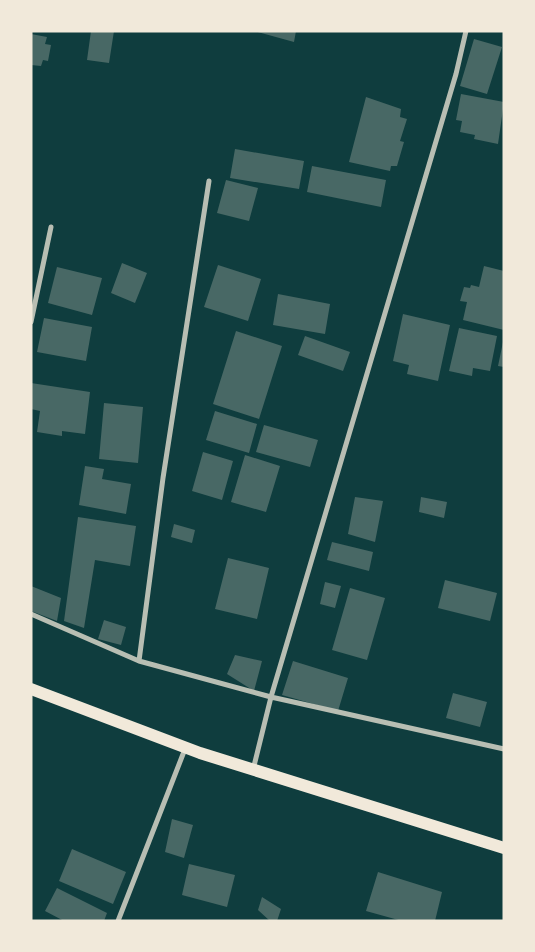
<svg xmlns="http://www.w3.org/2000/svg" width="535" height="952" font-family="Rubik,sans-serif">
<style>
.building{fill:#486865}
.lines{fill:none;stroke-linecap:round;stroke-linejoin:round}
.minor{stroke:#b8beb3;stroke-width:5}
.primary{stroke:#f1e9da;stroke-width:12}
</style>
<rect width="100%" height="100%" fill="#0f3d3e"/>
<path class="building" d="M 91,31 L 114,31 L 109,63 L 87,60 Z
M 254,31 L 296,31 L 294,42 Z
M 31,34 L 47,37 L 45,44 L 51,45 L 48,61 L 43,60 L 41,66 L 31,65 Z
M 474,39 L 502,47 L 487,94 L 460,86 Z
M 461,94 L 504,102 L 498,144 L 474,139 L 475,135 L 460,132 L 462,121 L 456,120 Z
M 366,97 L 401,109 L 400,117 L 407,119 L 400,141 L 404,142 L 397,166 L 391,166 L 390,171 L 349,162 Z
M 235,149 L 304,161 L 299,189 L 230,178 Z
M 312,166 L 386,180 L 381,207 L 307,192 Z
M 226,180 L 258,188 L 249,221 L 217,213 Z
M 122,263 L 147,273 L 135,303 L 111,293 Z
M 218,265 L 261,279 L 248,321 L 204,307 Z
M 484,266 L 504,271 L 504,330 L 463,320 L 467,302 L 460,301 L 464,287 L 470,288 L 471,285 L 479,287 Z
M 57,267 L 102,278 L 92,315 L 48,303 Z
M 278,294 L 330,304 L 325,334 L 273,325 Z
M 403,314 L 450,325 L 438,381 L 407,374 L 409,365 L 393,361 Z
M 44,318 L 92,327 L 86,361 L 37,352 Z
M 459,328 L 497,336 L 490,371 L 473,368 L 472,376 L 449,371 Z
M 236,331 L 282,346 L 259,419 L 213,404 Z
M 305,336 L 350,352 L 343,371 L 298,355 Z
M 503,342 L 504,342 L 504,367 L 498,366 Z
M 31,383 L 90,392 L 85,434 L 62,431 L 62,436 L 37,432 L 40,411 L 31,409 Z
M 104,403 L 143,407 L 138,463 L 99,459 Z
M 215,411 L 257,424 L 249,453 L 206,440 Z
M 264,425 L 318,440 L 310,467 L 256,452 Z
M 203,452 L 233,461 L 222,500 L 192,491 Z
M 245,455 L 280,466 L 266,512 L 231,502 Z
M 85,466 L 104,469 L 102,479 L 131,484 L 126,514 L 79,505 Z
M 355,497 L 383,501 L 375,542 L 348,534 Z
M 421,497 L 447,502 L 444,518 L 419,512 Z
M 78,517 L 136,526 L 130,566 L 95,560 L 84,628 L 64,621 Z
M 174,524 L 195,530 L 192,543 L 171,537 Z
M 332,542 L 373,552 L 369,571 L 327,560 Z
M 228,558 L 269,568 L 257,619 L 215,609 Z
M 445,580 L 497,593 L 490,621 L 438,608 Z
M 325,582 L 341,586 L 335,608 L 320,604 Z
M 31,586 L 61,598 L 57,621 L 31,611 Z
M 350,588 L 385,598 L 367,660 L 332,650 Z
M 104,620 L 126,627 L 121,645 L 98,639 Z
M 235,655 L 262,661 L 254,691 L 227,674 Z
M 293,661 L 348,678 L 338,711 L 282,695 Z
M 453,693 L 487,702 L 480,727 L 446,718 Z
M 172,819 L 193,825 L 184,858 L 165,852 Z
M 72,849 L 126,872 L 113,904 L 59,881 Z
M 189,864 L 235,875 L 227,907 L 182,895 Z
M 378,872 L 442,892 L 435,921 L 402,921 L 366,911 Z
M 57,888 L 107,913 L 104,921 L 64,921 L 45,911 Z
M 262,897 L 281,909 L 277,921 L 270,921 L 258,910 Z"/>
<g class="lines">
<path class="minor" d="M 31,322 L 51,227
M 31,614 L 139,661 L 271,697 L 504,749
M 139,661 L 163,478 L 209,181
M 253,770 L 271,697 L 456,74 L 466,31
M 118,921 L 185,749"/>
<path class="primary" d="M 31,689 L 200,753 L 504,848"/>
</g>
<rect width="535" height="952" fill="none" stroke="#f1e9da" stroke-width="65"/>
</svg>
